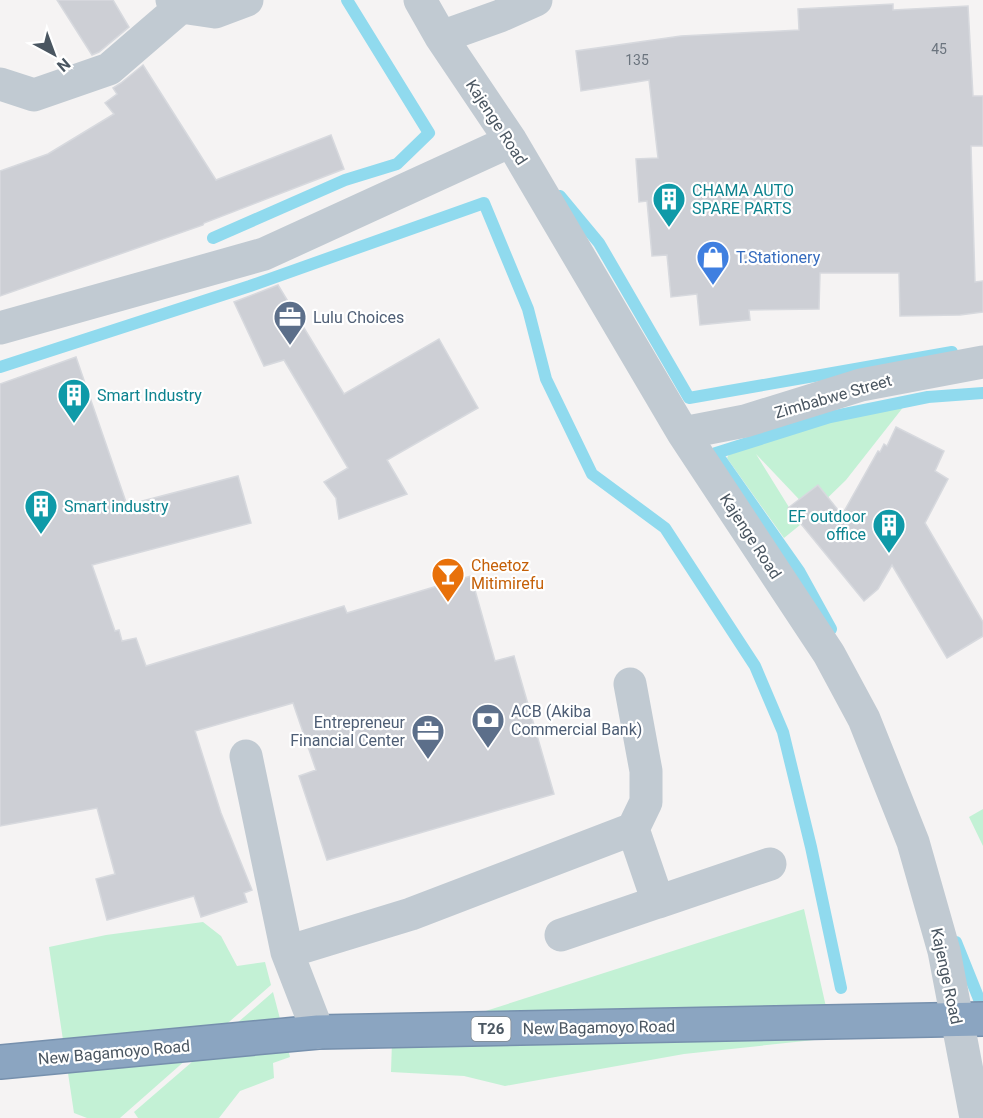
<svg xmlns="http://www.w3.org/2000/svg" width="983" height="1118" font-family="Roboto,sans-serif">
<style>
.green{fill:#c3f1d5}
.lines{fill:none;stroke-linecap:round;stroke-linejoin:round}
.stream{stroke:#90daee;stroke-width:12}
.building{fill:#cdcfd5;stroke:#d7d9de;stroke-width:1.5}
.highway-casing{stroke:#7690ad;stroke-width:36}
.minor{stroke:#c1cad2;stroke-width:33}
.highway{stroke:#8ba5c1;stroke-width:33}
.labels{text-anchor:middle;stroke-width:4.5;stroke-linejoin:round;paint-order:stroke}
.number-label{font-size:14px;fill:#6b747e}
.shield{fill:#fff;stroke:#808990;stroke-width:1.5}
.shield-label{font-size:15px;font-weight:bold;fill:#4a5661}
.street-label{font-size:16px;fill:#4a5661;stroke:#fff}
.culture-label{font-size:16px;fill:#0d838f;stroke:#fff;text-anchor:start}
.shop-label{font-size:16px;fill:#366cbe;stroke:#fff;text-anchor:start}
.service-label{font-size:16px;fill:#4e5e75;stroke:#fff;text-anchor:start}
.food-label{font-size:16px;fill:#c56008;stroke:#fff;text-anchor:start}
</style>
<rect width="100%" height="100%" fill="#f5f3f3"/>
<path class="green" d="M 912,396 L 846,480 L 812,513 L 756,454 L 800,525 L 784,538 L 727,458 L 736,441 Z
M 983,809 L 983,846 L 969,817 Z
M 804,909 L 833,1038 L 684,1054 L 505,1086 L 464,1076 L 391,1072 L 392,1041 Z
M 203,922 L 221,936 L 237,966 L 265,962 L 271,985 L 120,1118 L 87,1118 L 74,1113 L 49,947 L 106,935 Z
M 273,992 L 290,1057 L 273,1063 L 274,1078 L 240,1091 L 219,1118 L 138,1118 L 134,1112 Z"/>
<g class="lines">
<path class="stream" d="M 560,196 L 599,243 L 689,398 L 952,352
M 213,238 L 345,180 L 397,164 L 429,133 L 347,0
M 0,367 L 250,286 L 484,203 L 528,309 L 546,379 L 592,474 L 665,528 L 755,666 L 783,732 L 811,847 L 841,988
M 831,629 L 799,571 L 716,453 L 830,417 L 928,397 L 983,393
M 956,942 L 983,1009"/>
</g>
<path class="building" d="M 57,0 L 113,0 L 129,27 L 99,52 L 92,55 Z
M 893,4 L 893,10 L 968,6 L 973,96 L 983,96 L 983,146 L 971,146 L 975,282 L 983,281 L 983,312 L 960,315 L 900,316 L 899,273 L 820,273 L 819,309 L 749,310 L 750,320 L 700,325 L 697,294 L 671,297 L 667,255 L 652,256 L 647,201 L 639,202 L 636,159 L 658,158 L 649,80 L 581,91 L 576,51 L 681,36 L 799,30 L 798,9 Z
M 143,65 L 216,180 L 331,135 L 344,169 L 204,223 L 203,225 L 0,296 L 0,171 L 48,154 L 114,114 L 105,103 L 117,94 L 113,88 L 121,83 Z
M 278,285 L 344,394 L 439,339 L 478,408 L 387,460 L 407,494 L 339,519 L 336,498 L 324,482 L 348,468 L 284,360 L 264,366 L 234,302 Z
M 76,357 L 127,505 L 238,476 L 251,523 L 92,565 L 115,631 L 119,630 L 122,641 L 136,638 L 146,666 L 344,606 L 347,613 L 471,576 L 495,661 L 514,656 L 554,794 L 327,860 L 299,776 L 316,770 L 293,703 L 195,731 L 221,813 L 252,890 L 244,893 L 247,902 L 201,917 L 194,896 L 107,920 L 96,879 L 115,874 L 97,808 L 0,826 L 0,384 Z
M 896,427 L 944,451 L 935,471 L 948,479 L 925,523 L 983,622 L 983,636 L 947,658 L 892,565 L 878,589 L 864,601 L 788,508 L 818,485 L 842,515 L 878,451 L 880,452 L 884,444 L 887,446 Z"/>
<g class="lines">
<defs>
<path id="highway" d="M 0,1062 L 318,1032 L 983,1019"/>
</defs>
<use href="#highway" class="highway-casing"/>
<path class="minor" d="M 172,0 L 181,7 L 215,12 L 247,0
M 420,0 L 441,37 L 511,141 L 683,433 L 829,654 L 864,719 L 913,842 L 944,951 L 976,1118
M 441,37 L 500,16 L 536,0
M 0,84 L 34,95 L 109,69 L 181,7
M 0,328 L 264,254 L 511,141
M 683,433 L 745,421 L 861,385 L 983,362
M 246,756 L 287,952 L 318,1032
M 633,829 L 658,902 L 770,864
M 561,935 L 658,902
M 287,952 L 411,914 L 633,829 L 646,802 L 646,771 L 630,684"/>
<use href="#highway" class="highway"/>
</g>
<defs>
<symbol id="building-pin" viewBox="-11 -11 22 30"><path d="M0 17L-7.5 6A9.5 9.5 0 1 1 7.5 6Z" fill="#0f9aa8" stroke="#fff"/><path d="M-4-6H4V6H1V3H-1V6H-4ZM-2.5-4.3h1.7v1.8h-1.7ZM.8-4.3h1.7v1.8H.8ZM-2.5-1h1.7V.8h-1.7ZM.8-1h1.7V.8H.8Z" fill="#fff"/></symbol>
<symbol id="shop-pin" viewBox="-11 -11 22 30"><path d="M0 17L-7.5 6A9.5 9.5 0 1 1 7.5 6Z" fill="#3f7fe0" stroke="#fff"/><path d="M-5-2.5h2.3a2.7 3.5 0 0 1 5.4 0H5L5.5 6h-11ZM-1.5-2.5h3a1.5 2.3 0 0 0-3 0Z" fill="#fff"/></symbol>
<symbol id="office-pin" viewBox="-11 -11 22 30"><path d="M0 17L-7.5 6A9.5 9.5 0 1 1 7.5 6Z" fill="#5c6f8a" stroke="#fff"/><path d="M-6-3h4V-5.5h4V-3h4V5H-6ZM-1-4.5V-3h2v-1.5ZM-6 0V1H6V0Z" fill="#fff"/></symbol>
<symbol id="bar-pin" viewBox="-11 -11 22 30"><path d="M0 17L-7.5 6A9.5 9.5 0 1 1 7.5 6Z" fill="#e8710a" stroke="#fff"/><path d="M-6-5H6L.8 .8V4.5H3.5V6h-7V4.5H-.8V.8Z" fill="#fff"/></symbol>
<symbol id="bank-pin" viewBox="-11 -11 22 30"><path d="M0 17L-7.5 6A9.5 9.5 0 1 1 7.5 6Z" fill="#5c6f8a" stroke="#fff"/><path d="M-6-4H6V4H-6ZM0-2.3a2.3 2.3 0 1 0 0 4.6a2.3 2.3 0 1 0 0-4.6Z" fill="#fff"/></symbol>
</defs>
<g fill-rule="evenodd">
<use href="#building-pin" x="650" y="180" width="38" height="52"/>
<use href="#shop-pin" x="694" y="238" width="38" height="52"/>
<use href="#office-pin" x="271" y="298" width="38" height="52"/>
<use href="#building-pin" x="55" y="376" width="38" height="52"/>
<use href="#building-pin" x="22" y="487" width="38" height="52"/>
<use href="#building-pin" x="870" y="506" width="38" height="52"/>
<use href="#bar-pin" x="429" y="555" width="38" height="52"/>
<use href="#bank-pin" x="469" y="701" width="38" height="52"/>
<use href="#office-pin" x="409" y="712" width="38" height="52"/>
</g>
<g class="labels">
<g class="number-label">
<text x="939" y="54">45</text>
<text x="637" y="65">135</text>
</g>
<rect class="shield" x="471.5" y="1017" width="39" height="24" rx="4.5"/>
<g class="shield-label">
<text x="491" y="1034">T26</text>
</g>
<g class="street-label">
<text transform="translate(497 122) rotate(57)" y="6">Kajenge Road</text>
<text transform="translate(833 396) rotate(-16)" y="6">Zimbabwe Street</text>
<text transform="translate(751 536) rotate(57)" y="6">Kajenge Road</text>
<text transform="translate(947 976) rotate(78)" y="6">Kajenge Road</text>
<text transform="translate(599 1027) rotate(-1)" y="6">New Bagamoyo Road</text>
<text transform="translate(114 1052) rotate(-5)" y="6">New Bagamoyo Road</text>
</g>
<g class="culture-label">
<text x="692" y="196">CHAMA AUTO<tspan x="692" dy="18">SPARE PARTS</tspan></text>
<text x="97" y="401">Smart Industry</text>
<text x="64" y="512">Smart industry</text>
<text x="866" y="522" text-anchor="end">EF outdoor<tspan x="866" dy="18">office</tspan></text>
</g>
<g class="shop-label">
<text x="736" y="263">T.Stationery</text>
</g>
<g class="service-label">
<text x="313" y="323">Lulu Choices</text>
<text x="511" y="717">ACB (Akiba<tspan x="511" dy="18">Commercial Bank)</tspan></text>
<text x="405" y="728" text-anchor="end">Entrepreneur<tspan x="405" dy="18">Financial Center</tspan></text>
</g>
<g class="food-label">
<text x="471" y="571">Cheetoz<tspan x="471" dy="18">Mitimirefu</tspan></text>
</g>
</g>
<g transform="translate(54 54) rotate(139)" stroke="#ffffff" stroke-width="4.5" paint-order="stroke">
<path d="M0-4.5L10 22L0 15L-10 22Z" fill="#4a5661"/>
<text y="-9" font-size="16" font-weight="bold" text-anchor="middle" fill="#4a5661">N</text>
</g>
</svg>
